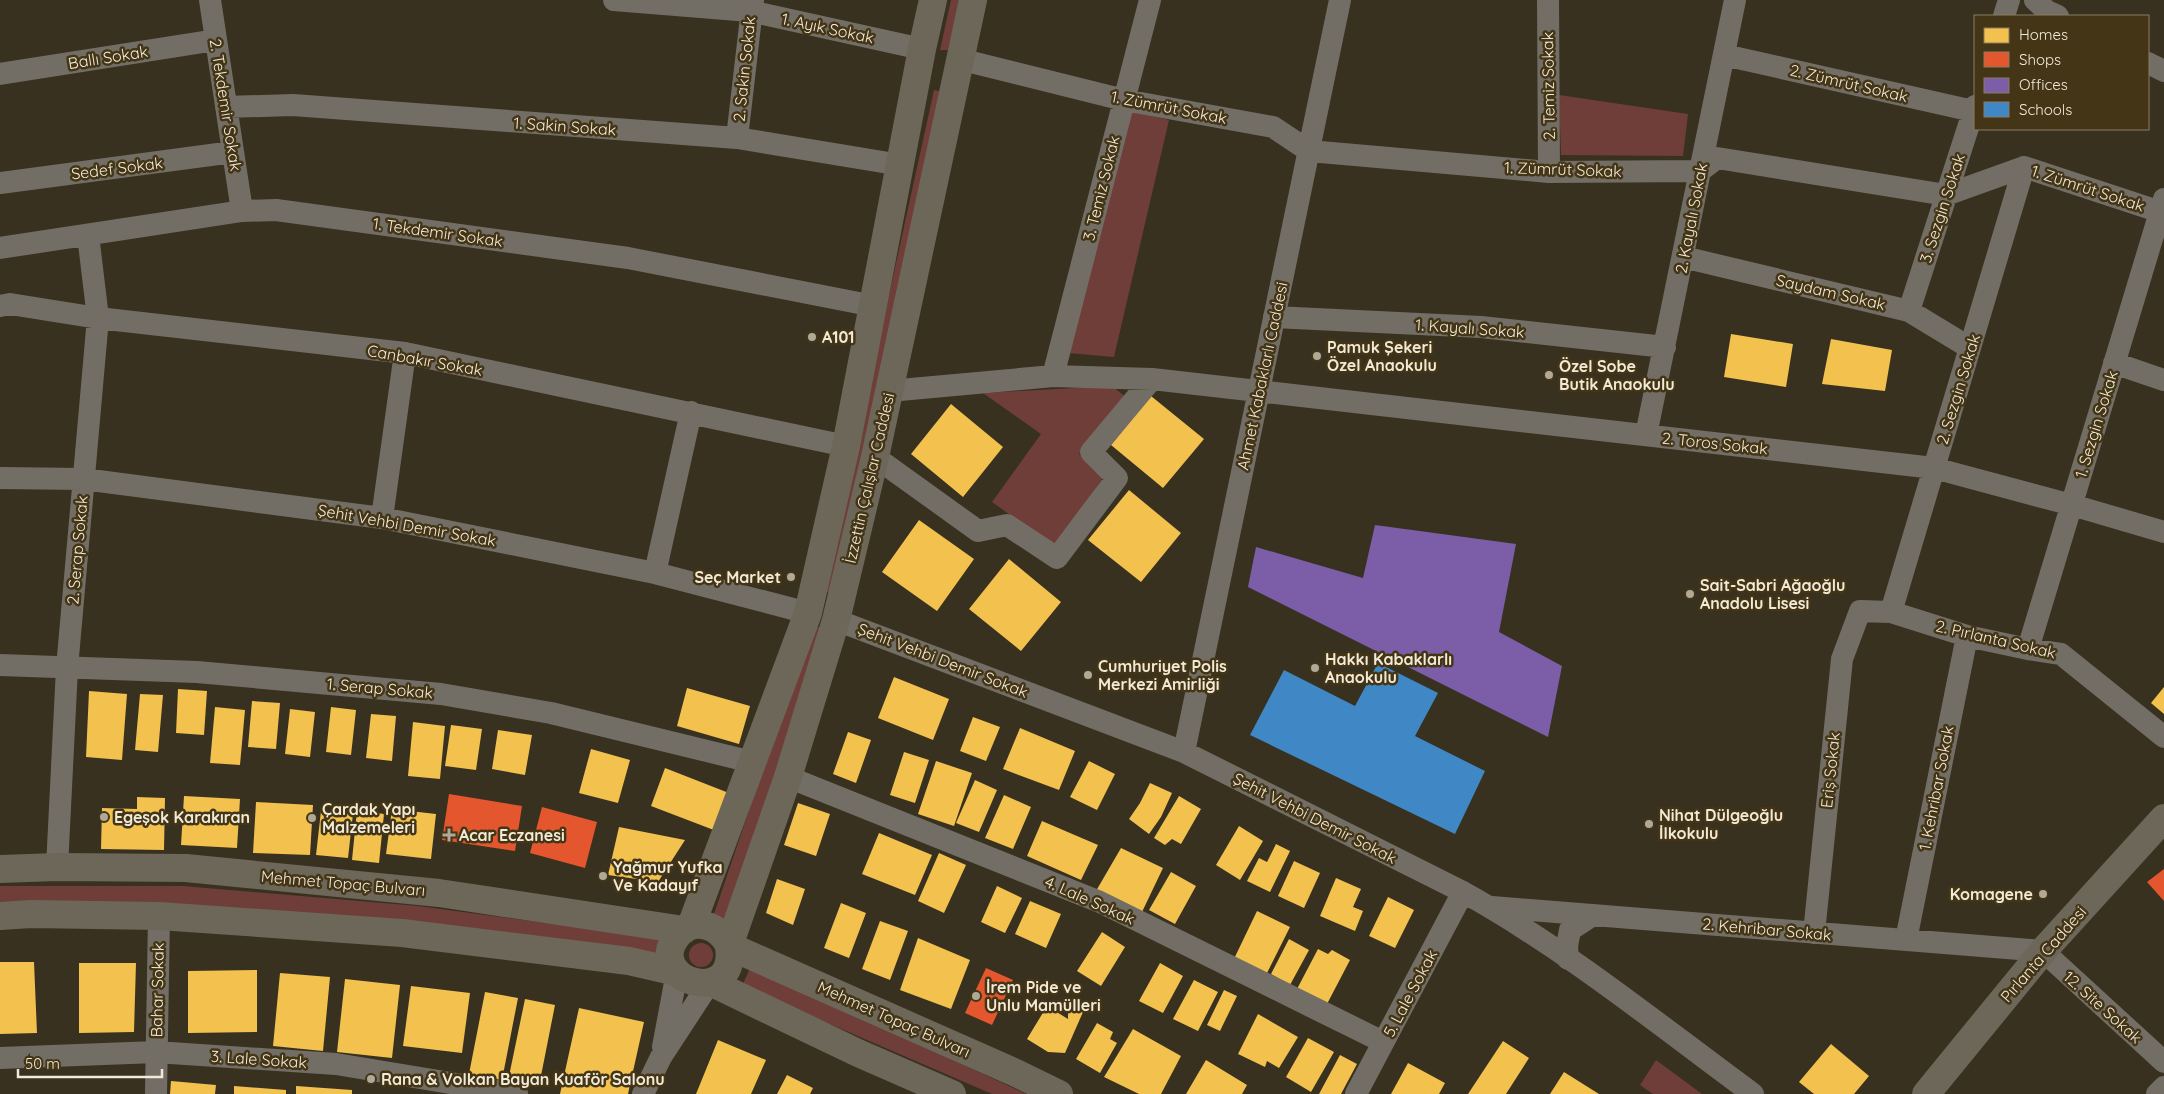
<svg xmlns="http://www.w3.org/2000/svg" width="2164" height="1094" font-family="Quicksand,sans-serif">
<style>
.green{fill:#6f3e39}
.homes{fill:#f2c14e}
.shops{fill:#e4572e}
.offices{fill:#7b5ea7}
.schools{fill:#3f88c5}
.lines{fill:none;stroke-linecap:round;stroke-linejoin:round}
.street{stroke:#736e65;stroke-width:22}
.secondary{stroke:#6c6759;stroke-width:28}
.poi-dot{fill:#b1a998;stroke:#433515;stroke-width:2}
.labels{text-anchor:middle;stroke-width:5;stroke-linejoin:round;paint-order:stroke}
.street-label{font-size:16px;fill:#f2ead8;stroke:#433515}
.poi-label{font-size:16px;font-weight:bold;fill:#f2ead8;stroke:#433515;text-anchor:start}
</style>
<rect width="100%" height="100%" fill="#383120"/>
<path class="green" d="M 951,0 L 960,0 L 948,50 L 940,50 Z
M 934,90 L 943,92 L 835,593 L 824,592 Z
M 1559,95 L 1688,114 L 1683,156 L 1561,155 Z
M 1124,109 L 1169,120 L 1114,357 L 1068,353 Z
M 1112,386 L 1127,398 L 1079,454 L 1104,476 L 1061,540 L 1052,545 L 992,502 L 1041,434 L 983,393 Z
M 812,625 L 824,629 L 727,925 L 712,920 Z
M 0,886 L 183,886 L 418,906 L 667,939 L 665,957 L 0,906 Z
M689 955a12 12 0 1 1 24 0a12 12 0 1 1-24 0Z
M 751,966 L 1026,1094 L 992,1094 L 742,986 Z
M 1656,1060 L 1702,1094 L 1653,1094 L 1640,1085 Z"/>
<path class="homes" d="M 1731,334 L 1793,344 L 1786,387 L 1724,377 Z
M 1831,339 L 1892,350 L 1885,391 L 1822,384 Z
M 1151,396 L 1204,439 L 1163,488 L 1111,445 Z
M 951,404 L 1003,447 L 963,497 L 911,454 Z
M 1129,490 L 1181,533 L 1141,582 L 1088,540 Z
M 919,520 L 974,559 L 937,611 L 882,572 Z
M 1009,559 L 1061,602 L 1021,651 L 969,609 Z
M 894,677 L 949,699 L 933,740 L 878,718 Z
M 2164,687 L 2164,714 L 2151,703 Z
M 687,688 L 750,706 L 739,744 L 677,726 Z
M 178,689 L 207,691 L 204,735 L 176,733 Z
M 89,691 L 127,694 L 122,760 L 86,757 Z
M 140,694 L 163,695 L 158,752 L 135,750 Z
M 252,701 L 280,703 L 276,749 L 248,747 Z
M 215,707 L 245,710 L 240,765 L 210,763 Z
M 331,707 L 356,710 L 351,755 L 326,752 Z
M 290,709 L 315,712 L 310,757 L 285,754 Z
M 371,714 L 396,716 L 392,761 L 366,758 Z
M 973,717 L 1000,727 L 986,761 L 960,751 Z
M 413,722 L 445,726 L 440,779 L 408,776 Z
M 451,725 L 482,729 L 476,770 L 445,766 Z
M 1020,728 L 1075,751 L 1059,790 L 1003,769 Z
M 498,730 L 532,735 L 525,775 L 492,769 Z
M 848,732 L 871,740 L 856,783 L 833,774 Z
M 591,749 L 630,760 L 618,803 L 579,793 Z
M 904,752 L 929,760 L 915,803 L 890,795 Z
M 936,761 L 972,773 L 954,826 L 918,814 Z
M 1089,761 L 1115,774 L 1097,810 L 1070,797 Z
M 665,768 L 734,795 L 719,832 L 651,806 Z
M 975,780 L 997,790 L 979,832 L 956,823 Z
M 1150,783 L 1172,793 L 1161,817 L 1149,834 L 1129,819 L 1140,803 Z
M 1004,795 L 1031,807 L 1013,849 L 985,838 Z
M 184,796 L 240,799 L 237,848 L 181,845 Z
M 1179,796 L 1201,809 L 1181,844 L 1172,839 L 1165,845 L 1154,838 Z
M 137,797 L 165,798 L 164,850 L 101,849 L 102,808 L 137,809 Z
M 256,802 L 313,805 L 310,855 L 253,853 Z
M 798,803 L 830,814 L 816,856 L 784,845 Z
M 392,809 L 436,814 L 431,859 L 386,854 Z
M 357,810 L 384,814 L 379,863 L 352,860 Z
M 321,811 L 353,814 L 348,858 L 316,855 Z
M 1042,821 L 1098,845 L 1081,880 L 1027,856 Z
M 1239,826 L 1263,841 L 1240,880 L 1216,865 Z
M 619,827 L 685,840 L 658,882 L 608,875 Z
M 879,833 L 932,855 L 915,895 L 862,874 Z
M 1276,844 L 1290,851 L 1270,892 L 1247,881 L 1259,858 L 1267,862 Z
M 1121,848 L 1163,868 L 1142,912 L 1096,891 Z
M 939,853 L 966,865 L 944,913 L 918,901 Z
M 1294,861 L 1320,873 L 1304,908 L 1278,896 Z
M 1171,872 L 1196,886 L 1175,924 L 1149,910 Z
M 1336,878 L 1361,889 L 1353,907 L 1363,911 L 1355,931 L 1320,916 Z
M 777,879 L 805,889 L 793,925 L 766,913 Z
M 997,886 L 1022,898 L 1005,933 L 981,922 Z
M 1388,897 L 1414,910 L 1395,948 L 1369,936 Z
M 1030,901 L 1061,914 L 1046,948 L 1015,934 Z
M 841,903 L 866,913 L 849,958 L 824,948 Z
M 1257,911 L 1290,927 L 1264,979 L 1232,963 Z
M 880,921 L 908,931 L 890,980 L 862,969 Z
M 1102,932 L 1125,947 L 1101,986 L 1077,971 Z
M 918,938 L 970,960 L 951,1009 L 900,990 Z
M 1289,939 L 1309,950 L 1290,985 L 1271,974 Z
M 1318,949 L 1328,954 L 1332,950 L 1350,960 L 1327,1004 L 1297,989 Z
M 0,962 L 34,962 L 37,1033 L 0,1034 Z
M 79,963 L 136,963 L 134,1032 L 79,1033 Z
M 1160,963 L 1183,976 L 1163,1013 L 1139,1001 Z
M 257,970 L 257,1032 L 188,1033 L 188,971 Z
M 280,973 L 330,977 L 323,1051 L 273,1046 Z
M 345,979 L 400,985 L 392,1058 L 337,1052 Z
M 1194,980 L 1218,992 L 1198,1031 L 1173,1019 Z
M 411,986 L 470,993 L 462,1053 L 403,1046 Z
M 1224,990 L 1237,996 L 1220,1031 L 1207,1025 Z
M 485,992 L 518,998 L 502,1080 L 469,1074 Z
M 525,999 L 555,1005 L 539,1086 L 508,1081 Z
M 1068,1005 L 1083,1012 L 1065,1053 L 1048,1052 L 1027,1039 L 1047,1006 L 1068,1019 Z
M 579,1008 L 644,1022 L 628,1094 L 560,1094 Z
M 1258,1014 L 1298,1037 L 1279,1068 L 1267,1061 L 1265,1067 L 1238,1054 Z
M 1097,1023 L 1113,1032 L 1110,1039 L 1117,1043 L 1100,1073 L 1076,1059 Z
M 1133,1029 L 1181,1056 L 1161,1094 L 1139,1094 L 1104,1077 Z
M 1308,1038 L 1334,1052 L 1311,1092 L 1286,1077 Z
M 718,1040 L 766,1060 L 751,1094 L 696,1094 Z
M 1503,1041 L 1529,1058 L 1506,1094 L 1468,1094 Z
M 1831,1044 L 1869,1076 L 1854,1094 L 1814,1094 L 1799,1082 Z
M 1340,1055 L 1357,1064 L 1341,1094 L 1319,1094 Z
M 1206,1060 L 1247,1085 L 1242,1094 L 1186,1094 Z
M 1408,1063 L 1445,1083 L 1439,1094 L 1391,1094 Z
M 1564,1072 L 1599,1094 L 1550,1094 Z
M 787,1075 L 813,1088 L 810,1094 L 777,1094 Z
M 171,1081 L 216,1085 L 215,1094 L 170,1094 Z
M 234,1086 L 286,1090 L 286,1094 L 234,1094 Z
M 296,1086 L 352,1090 L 352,1094 L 296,1094 Z"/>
<path class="shops" d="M 449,794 L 522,806 L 515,851 L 442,840 Z
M 542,807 L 597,822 L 585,868 L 530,853 Z
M 2164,869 L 2164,901 L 2147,882 Z
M 986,968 L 1013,980 L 992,1025 L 965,1013 Z"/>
<path class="offices" d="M 1375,525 L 1516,544 L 1499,632 L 1562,666 L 1548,737 L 1248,587 L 1256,547 L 1363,578 Z"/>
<path class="schools" d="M 1378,663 L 1438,693 L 1415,736 L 1485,771 L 1455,834 L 1250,735 L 1284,670 L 1355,706 Z"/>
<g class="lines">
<path class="street" d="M 210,0 L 242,211
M 614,0 L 750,11 L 922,49
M 1548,0 L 1549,172
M 2035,0 L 2047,11 L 2058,16
M 2004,16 L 2009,0
M 1724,55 L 1973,111
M 959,59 L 1124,100 L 1273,127 L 1309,151 L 1549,172 L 1700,171 L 1717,158 L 1946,195 L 2024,167 L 2164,213
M 2148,63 L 2164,71
M 0,74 L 216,40
M 226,107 L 293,105 L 737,138 L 901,165
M 737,138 L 753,0
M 0,183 L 233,152
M 0,248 L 242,211 L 276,210 L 628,258 L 874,306
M 1683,257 L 1909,311 L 1970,348
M 0,306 L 10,304 L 98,318 L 405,353 L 846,446
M 1909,311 L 1975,106
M 1274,317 L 1481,327 L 1665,347
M 2114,363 L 2164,380
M 1053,376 L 1150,0
M 889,391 L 1053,376 L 1152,379 L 1934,468 L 2072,505 L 2164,532
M 1646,435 L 1735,0
M 875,457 L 978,531 L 1007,525 L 1057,558 L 1117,478 L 1091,452 L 1152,379
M 0,478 L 83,479 L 382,518 L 655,573 L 808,613
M 382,518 L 405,353
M 655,573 L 691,412
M 1891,612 L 2024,167
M 836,620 L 1184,752 L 1463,892 C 1566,949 1659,1025 1753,1094
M 2028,649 L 2164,199
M 0,665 L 197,672 L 441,694 L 551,713 L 752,762
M 1184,752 L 1340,0
M 788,777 L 1100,902 L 1383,1042
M 57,867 L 67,668 L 98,318 L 88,235
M 1492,907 L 2043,951 L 2164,1062
M 1814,933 L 1842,659 L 1860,611 L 1891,612 L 1967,636 L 2028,649 L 2061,654 L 2164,737
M 1906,940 L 1967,636
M 1568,959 L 1567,946 L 1570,930 L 1593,915
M 663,1047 L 677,972
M 0,1058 L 156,1052 L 336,1064 L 517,1094
M 156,1094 L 159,916
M 643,1094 L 661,1057 L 710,982
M 1356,1094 L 1463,892
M 2157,1094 L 2164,1087"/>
<path class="secondary" d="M 0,869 L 57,867 L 186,868 L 439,893 L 684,930
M 0,916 L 31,914 L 159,916 L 402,933 L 629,961 L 677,972
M 691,926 L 808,613 L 846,446 L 922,49 L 933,0
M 729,946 C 720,925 693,916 677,936 C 643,980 738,1010 729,946 L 788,777 L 836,620 L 875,457 L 973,0
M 729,946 L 1016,1073 L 1059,1094
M 710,982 L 858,1053 L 952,1094
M 1926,1094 L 2043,951 L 2164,818"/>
</g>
<g class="poi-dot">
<circle cx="812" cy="337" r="5"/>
<circle cx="1317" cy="356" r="5"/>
<circle cx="1549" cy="375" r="5"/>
<circle cx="791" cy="577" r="5"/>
<circle cx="1690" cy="594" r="5"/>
<circle cx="1315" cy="668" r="5"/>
<circle cx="1088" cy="675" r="5"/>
<circle cx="104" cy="817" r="5"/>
<circle cx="312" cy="818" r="5"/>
<circle cx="1649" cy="824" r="5"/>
<path d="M446.5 827.5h5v5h5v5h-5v5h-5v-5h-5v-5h5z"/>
<circle cx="603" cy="876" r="5"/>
<circle cx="2043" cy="894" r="5"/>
<circle cx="976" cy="996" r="5"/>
<circle cx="371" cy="1079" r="5"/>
</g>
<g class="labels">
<g class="street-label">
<text transform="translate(828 28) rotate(12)" y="6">1. Ayık Sokak</text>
<text transform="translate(108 57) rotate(-9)" y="6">Ballı Sokak</text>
<text transform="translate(744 69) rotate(-84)" y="6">2. Sakin Sokak</text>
<text transform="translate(1849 83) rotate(13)" y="6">2. Zümrüt Sokak</text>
<text transform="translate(1548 86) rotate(-91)" y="6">2. Temiz Sokak</text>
<text transform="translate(226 105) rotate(81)" y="6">2. Tekdemir Sokak</text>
<text transform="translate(1169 107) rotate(11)" y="6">1. Zümrüt Sokak</text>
<text transform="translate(565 126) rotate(4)" y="6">1. Sakin Sokak</text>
<text transform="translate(117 168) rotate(-7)" y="6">Sedef Sokak</text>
<text transform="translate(1563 169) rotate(2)" y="6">1. Zümrüt Sokak</text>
<text transform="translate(1101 188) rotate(-76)" y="6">3. Temiz Sokak</text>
<text transform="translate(2088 188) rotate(18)" y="6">1. Zümrüt Sokak</text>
<text transform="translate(1942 208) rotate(-72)" y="6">3. Sezgin Sokak</text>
<text transform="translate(1691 218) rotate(-79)" y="6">2. Kayalı Sokak</text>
<text transform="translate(438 232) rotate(8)" y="6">1. Tekdemir Sokak</text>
<text transform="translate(1831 292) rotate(13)" y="6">Saydam Sokak</text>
<text transform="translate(1470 328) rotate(4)" y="6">1. Kayalı Sokak</text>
<text transform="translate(425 360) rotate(10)" y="6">Canbakır Sokak</text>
<text transform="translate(1262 376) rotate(-78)" y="6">Ahmet Kabaklarlı Caddesi</text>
<text transform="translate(1958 389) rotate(-73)" y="6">2. Sezgin Sokak</text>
<text transform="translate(2096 424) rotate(-73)" y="6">1. Sezgin Sokak</text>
<text transform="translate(1715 443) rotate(6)" y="6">2. Toros Sokak</text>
<text transform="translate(869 478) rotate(-77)" y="6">İzzettin Çalışlar Caddesi</text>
<text transform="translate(407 525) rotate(10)" y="6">Şehit Vehbi Demir Sokak</text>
<text transform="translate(77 550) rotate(-85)" y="6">2. Serap Sokak</text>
<text transform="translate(1996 639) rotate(13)" y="6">2. Pırlanta Sokak</text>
<text transform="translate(943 660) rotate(21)" y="6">Şehit Vehbi Demir Sokak</text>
<text transform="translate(380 688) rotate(5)" y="6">1. Serap Sokak</text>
<text transform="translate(1830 770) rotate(-84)" y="6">Eriş Sokak</text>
<text transform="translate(1936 788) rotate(-79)" y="6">1. Kehribar Sokak</text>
<text transform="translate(1315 818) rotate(27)" y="6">Şehit Vehbi Demir Sokak</text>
<text transform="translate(343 883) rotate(5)" y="6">Mehmet Topaç Bulvarı</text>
<text transform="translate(1090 900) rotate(24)" y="6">4. Lale Sokak</text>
<text transform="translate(1767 929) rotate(5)" y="6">2. Kehribar Sokak</text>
<text transform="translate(2043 954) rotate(-49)" y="6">Pırlanta Caddesi</text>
<text transform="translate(157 990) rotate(-89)" y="6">Bahar Sokak</text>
<text transform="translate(1410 993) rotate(-62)" y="6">5. Lale Sokak</text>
<text transform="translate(2103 1007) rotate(42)" y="6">12. Site Sokak</text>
<text transform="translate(894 1019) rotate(24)" y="6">Mehmet Topaç Bulvarı</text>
<text transform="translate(259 1059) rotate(4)" y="6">3. Lale Sokak</text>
</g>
<g class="poi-label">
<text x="822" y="343">A101</text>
<text x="1327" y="353">Pamuk Şekeri<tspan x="1327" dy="18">Özel Anaokulu</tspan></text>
<text x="1559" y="372">Özel Sobe<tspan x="1559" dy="18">Butik Anaokulu</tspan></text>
<text x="781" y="583" text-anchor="end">Seç Market</text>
<text x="1700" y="591">Sait-Sabri Ağaoğlu<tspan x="1700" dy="18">Anadolu Lisesi</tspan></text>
<text x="1325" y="665">Hakkı Kabaklarlı<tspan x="1325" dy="18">Anaokulu</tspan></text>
<text x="1098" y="672">Cumhuriyet Polis<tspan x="1098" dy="18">Merkezi Amirliği</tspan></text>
<text x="322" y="815">Çardak Yapı<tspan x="322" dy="18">Malzemeleri</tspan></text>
<text x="1659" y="821">Nihat Dülgeoğlu<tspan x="1659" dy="18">İlkokulu</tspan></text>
<text x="114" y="823">Egeşok Karakıran</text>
<text x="459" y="841">Acar Eczanesi</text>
<text x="613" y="873">Yağmur Yufka<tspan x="613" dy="18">Ve Kadayıf</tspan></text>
<text x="2033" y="900" text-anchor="end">Komagene</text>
<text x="986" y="993">İrem Pide ve<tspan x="986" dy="18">Unlu Mamülleri</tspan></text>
<text x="381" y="1085">Rana &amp; Volkan Bayan Kuaför Salonu</text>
</g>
</g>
<rect x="1974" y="15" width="175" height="115" fill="#433515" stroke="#897d63"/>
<rect x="1984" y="28" width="25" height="15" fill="#f2c14e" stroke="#897d63"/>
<text x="2019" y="40" font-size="15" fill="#f2ead8">Homes</text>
<rect x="1984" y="52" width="25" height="15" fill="#e4572e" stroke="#897d63"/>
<text x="2019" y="65" font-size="15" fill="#f2ead8">Shops</text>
<rect x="1984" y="78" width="25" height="15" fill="#7b5ea7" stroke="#897d63"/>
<text x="2019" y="90" font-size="15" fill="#f2ead8">Offices</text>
<rect x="1984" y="102" width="25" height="15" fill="#3f88c5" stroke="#897d63"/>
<text x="2019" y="115" font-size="15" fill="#f2ead8">Schools</text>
<path d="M18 1069v8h144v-8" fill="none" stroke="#f2ead8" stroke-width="2.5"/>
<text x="25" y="1069" font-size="15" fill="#f2ead8" stroke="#433515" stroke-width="4" paint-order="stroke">50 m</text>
</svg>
